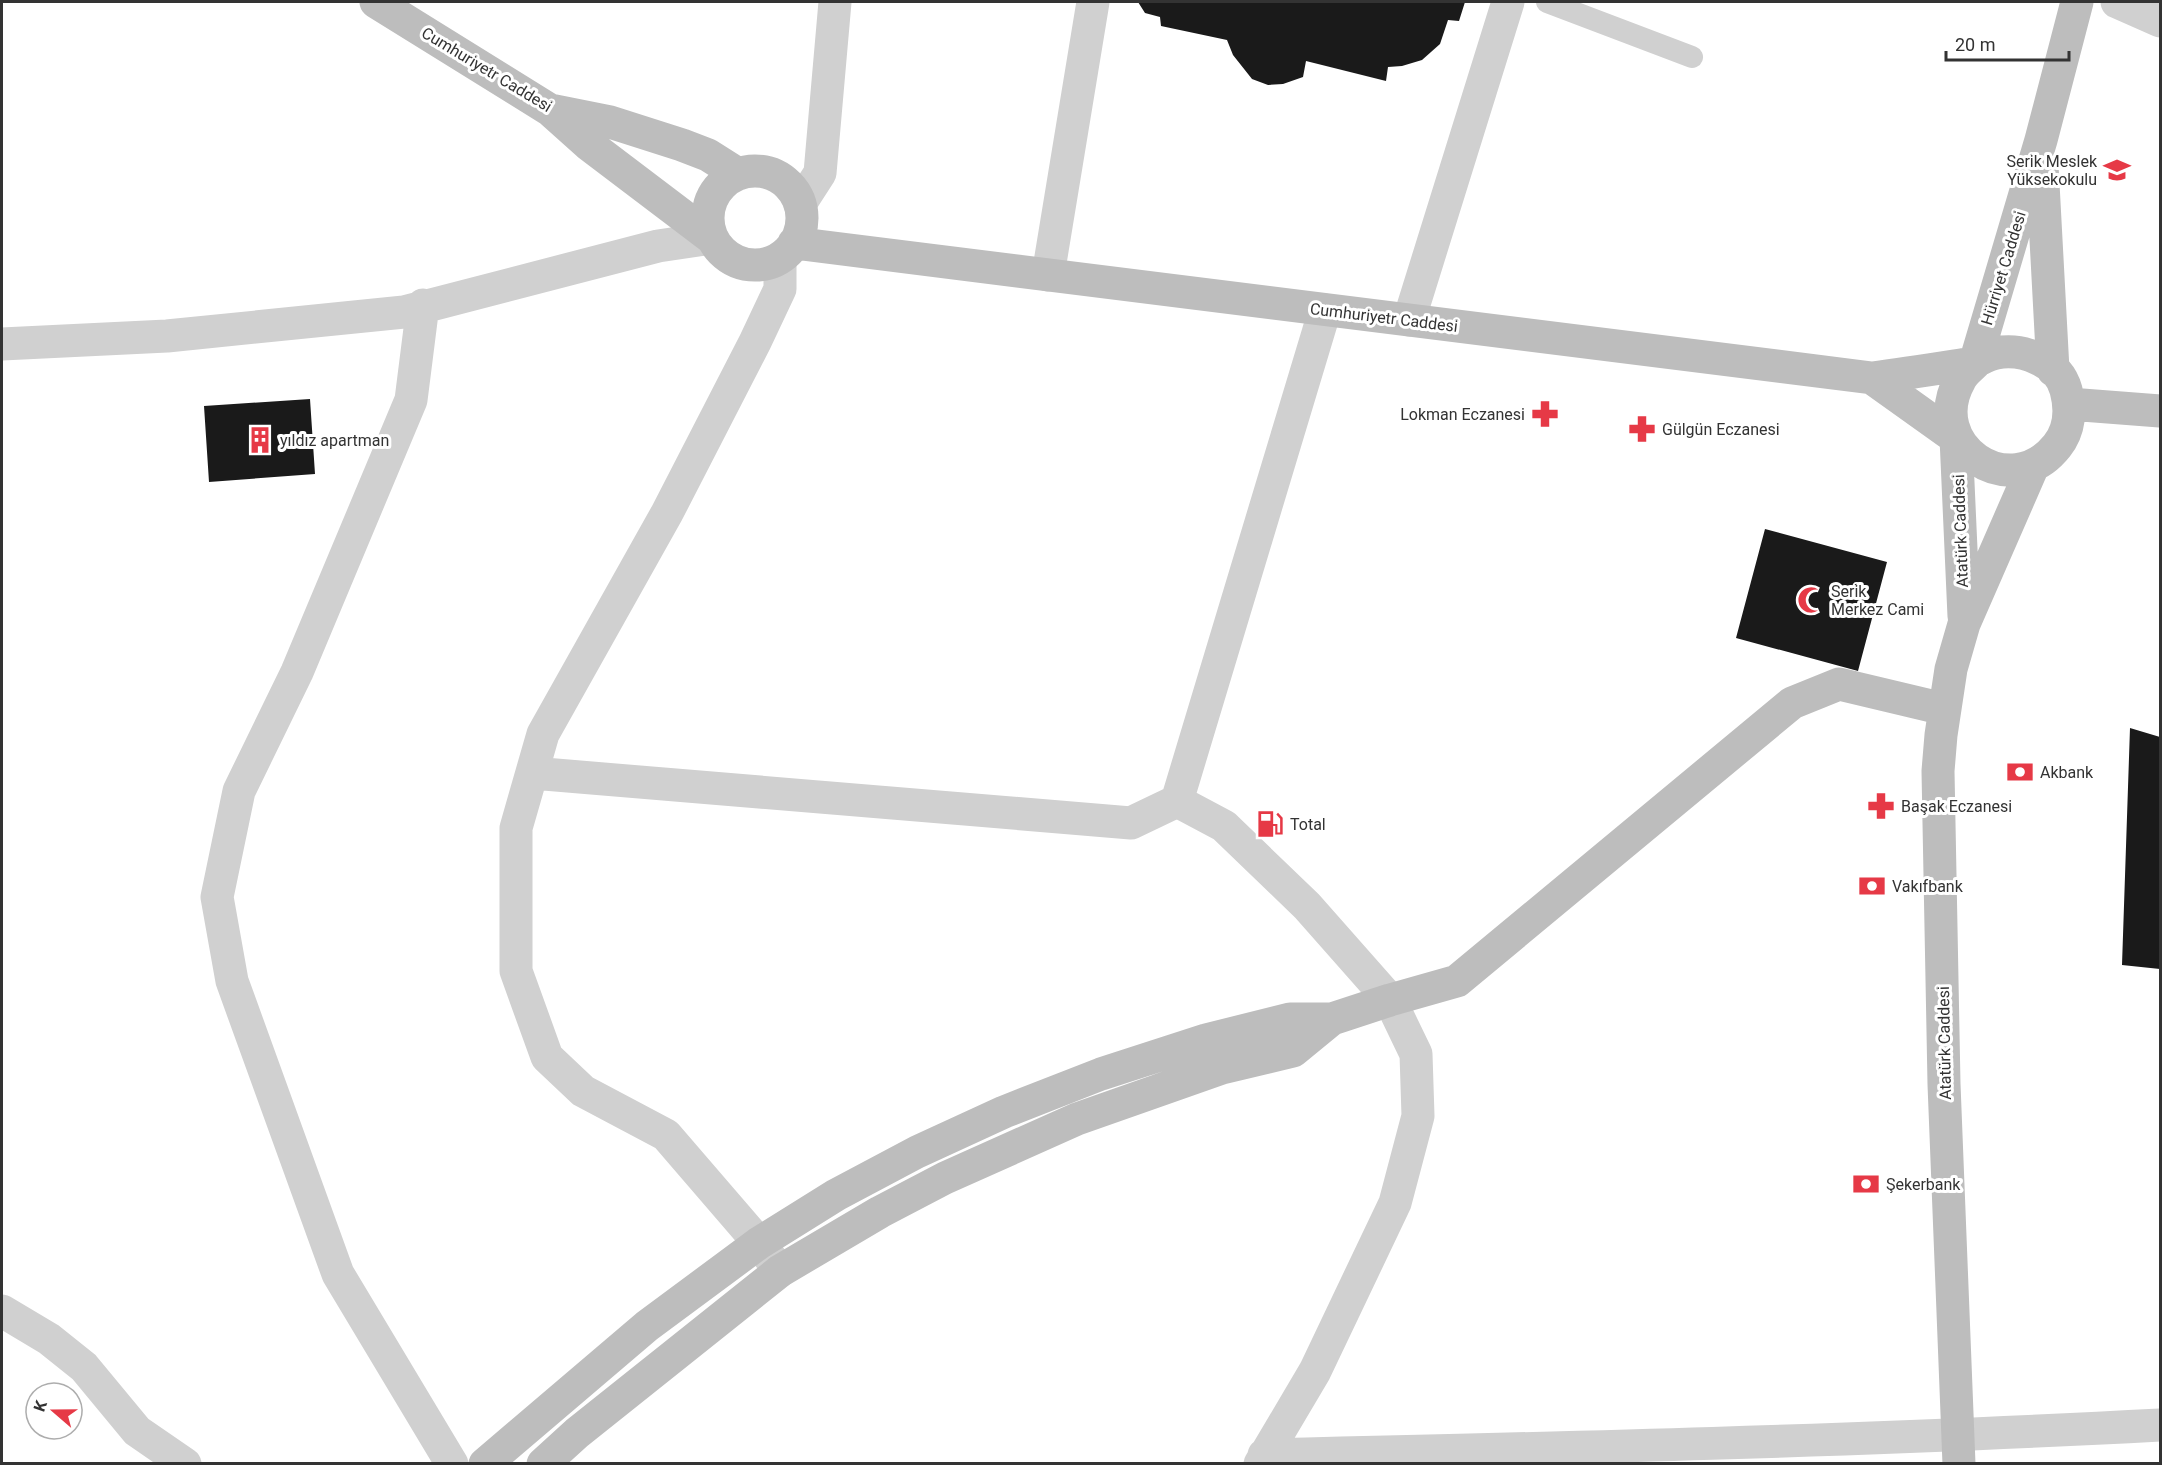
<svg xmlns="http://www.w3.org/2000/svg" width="2162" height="1465" font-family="Roboto,sans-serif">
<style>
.building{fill:#1a1a1a}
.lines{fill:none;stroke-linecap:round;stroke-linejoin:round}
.lane{stroke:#d0d0d0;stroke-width:22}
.street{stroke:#d0d0d0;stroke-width:33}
.secondary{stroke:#bdbdbd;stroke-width:33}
.labels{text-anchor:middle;stroke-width:6;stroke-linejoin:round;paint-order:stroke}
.street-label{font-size:16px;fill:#333;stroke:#fff}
.poi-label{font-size:16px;fill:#333;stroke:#fff;text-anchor:start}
</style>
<rect width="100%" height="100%" fill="#fff"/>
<path class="building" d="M 1138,2 L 1465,2 L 1459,21 L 1448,20 L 1440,44 L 1422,60 L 1402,66 L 1388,67 L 1386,81 L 1306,61 L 1303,77 L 1283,84 L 1268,85 L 1252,79 L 1233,55 L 1227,40 L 1161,26 L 1160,17 L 1145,13 Z
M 310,399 L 315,474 L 209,482 L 204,406 Z
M 1765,529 L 1887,562 L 1858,671 L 1736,638 Z
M 2130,728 L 2160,737 L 2160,969 L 2122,965 Z"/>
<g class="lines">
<path class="lane" d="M 1547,2 L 1692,57"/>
<path class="street" d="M 2117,2 L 2160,21
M 800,204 L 820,173 L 835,2
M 780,259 L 780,289 L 755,342 L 667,513 L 543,734 L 516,828 L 516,971 L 547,1057 L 583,1091 L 666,1135 L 759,1243 L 780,1271
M 1048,275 L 1093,2
M 423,305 L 411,400 L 297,672 L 239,791 L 217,897 L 232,981 L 338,1274 L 452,1464
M 1409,320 L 1508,2
M 2,344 L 167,336 L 404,312 L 658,246 L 712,238
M 532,773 L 1131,823 L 1177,801
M 2,1311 L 49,1339 L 84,1367 L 137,1431 L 185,1464
M 1264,1455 C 1563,1448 1862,1441 2160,1425
M 1260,1464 L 1315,1371 L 1395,1203 L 1418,1116 L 1416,1054 L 1390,1000 L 1307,906 L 1224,826 L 1177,801 L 1325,310"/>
<path class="secondary" d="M 376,2 L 550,110 L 610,122 L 682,145 L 708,155 L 738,174
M 550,110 L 588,144 L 712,238
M 2042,165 L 2053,370
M708 218a47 47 0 1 1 94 0a47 47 0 1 1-94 0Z
M 794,243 L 1872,378 C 1904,374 1935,369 1967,364 C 1977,362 1986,355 1996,353 C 2023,348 2058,361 2066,390 C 2071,409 2070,430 2057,446 C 2010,505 1923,445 1960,380 C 1963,373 1970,368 1975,363 L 2041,140 L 2077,2
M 1872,378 L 1956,438 L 1964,616
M 2069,404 L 2160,411
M 485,1464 L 647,1326 L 759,1243 L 836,1195 L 917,1152 L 1004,1112 L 1101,1074 L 1206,1040 L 1290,1019 L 1332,1019 L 1390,1000 L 1457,981 L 1792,703 L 1839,684 L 1944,709
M 543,1464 L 577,1433 L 780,1271 L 880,1212 L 945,1178 L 1077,1119 L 1222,1068 L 1293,1051 L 1332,1019
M 1959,1464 L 1944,1084 L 1938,771 L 1941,735 L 1951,669 L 1964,624 L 2033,466"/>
</g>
<defs>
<symbol id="university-bare" viewBox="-9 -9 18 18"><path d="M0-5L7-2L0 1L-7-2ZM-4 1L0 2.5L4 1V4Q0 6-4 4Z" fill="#e63946" stroke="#fff" stroke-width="2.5" paint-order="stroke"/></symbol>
<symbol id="pharmacy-bare" viewBox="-9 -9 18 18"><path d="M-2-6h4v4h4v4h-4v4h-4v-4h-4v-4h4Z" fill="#e63946" stroke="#fff" stroke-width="2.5" paint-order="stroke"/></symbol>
<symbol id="building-bare" viewBox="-9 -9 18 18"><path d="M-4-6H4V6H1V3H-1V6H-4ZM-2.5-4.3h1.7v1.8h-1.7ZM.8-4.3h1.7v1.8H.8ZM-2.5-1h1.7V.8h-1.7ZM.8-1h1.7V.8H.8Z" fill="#e63946" stroke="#fff" stroke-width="2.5" paint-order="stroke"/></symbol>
<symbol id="mosque-bare" viewBox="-9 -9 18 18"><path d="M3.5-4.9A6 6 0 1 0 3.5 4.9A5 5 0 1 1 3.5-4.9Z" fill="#e63946" stroke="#fff" stroke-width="2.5" paint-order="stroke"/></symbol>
<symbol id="bank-bare" viewBox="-9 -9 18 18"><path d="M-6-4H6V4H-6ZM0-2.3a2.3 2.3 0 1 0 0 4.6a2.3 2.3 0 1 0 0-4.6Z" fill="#e63946" stroke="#fff" stroke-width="2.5" paint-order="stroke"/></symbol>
<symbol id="fuel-bare" viewBox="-9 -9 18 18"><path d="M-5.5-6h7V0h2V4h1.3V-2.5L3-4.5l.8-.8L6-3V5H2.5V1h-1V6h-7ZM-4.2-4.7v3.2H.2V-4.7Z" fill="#e63946" stroke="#fff" stroke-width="2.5" paint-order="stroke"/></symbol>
</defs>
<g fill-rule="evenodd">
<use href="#university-bare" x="2098" y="151" width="38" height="38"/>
<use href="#pharmacy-bare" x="1526" y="395" width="38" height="38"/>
<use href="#pharmacy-bare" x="1623" y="410" width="38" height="38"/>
<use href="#building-bare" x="241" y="421" width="38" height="38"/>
<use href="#mosque-bare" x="1792" y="581" width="38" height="38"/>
<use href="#bank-bare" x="2001" y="753" width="38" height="38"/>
<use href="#pharmacy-bare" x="1862" y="787" width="38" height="38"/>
<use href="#fuel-bare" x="1251" y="805" width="38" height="38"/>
<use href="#bank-bare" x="1853" y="867" width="38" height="38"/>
<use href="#bank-bare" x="1847" y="1165" width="38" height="38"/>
</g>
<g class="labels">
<g class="street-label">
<text transform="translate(487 69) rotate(31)" y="6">Cumhuriyetr Caddesi</text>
<text transform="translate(2003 268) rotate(-73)" y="6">Hürriyet Caddesi</text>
<text transform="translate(1384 317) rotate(7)" y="6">Cumhuriyetr Caddesi</text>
<text transform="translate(1960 531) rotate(-92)" y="6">Atatürk Caddesi</text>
<text transform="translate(1944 1043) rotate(-91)" y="6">Atatürk Caddesi</text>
</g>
<g class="poi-label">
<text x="2097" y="167" text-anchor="end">Serik Meslek<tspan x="2097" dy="18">Yüksekokulu</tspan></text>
<text x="1525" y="420" text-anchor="end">Lokman Eczanesi</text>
<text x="1662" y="435">Gülgün Eczanesi</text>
<text x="280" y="446">yıldız apartman</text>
<text x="1831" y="597">Serik<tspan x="1831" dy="18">Merkez Cami</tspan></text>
<text x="2040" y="778">Akbank</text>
<text x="1901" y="812">Başak Eczanesi</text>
<text x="1290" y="830">Total</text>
<text x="1892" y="892">Vakıfbank</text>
<text x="1886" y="1190">Şekerbank</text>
</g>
</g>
<rect width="2162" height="1465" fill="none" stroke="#333333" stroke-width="6"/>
<g transform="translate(54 1411) rotate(290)"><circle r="28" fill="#ffffff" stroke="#adadad" stroke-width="1.5"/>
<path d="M0-4.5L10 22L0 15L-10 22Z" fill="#e63946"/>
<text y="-9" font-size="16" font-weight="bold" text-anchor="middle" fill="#333333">K</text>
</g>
<path d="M1946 51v9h123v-9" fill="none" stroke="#333333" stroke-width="3"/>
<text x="1955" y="51" font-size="18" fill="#333333" stroke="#ffffff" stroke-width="4.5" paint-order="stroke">20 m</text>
</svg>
